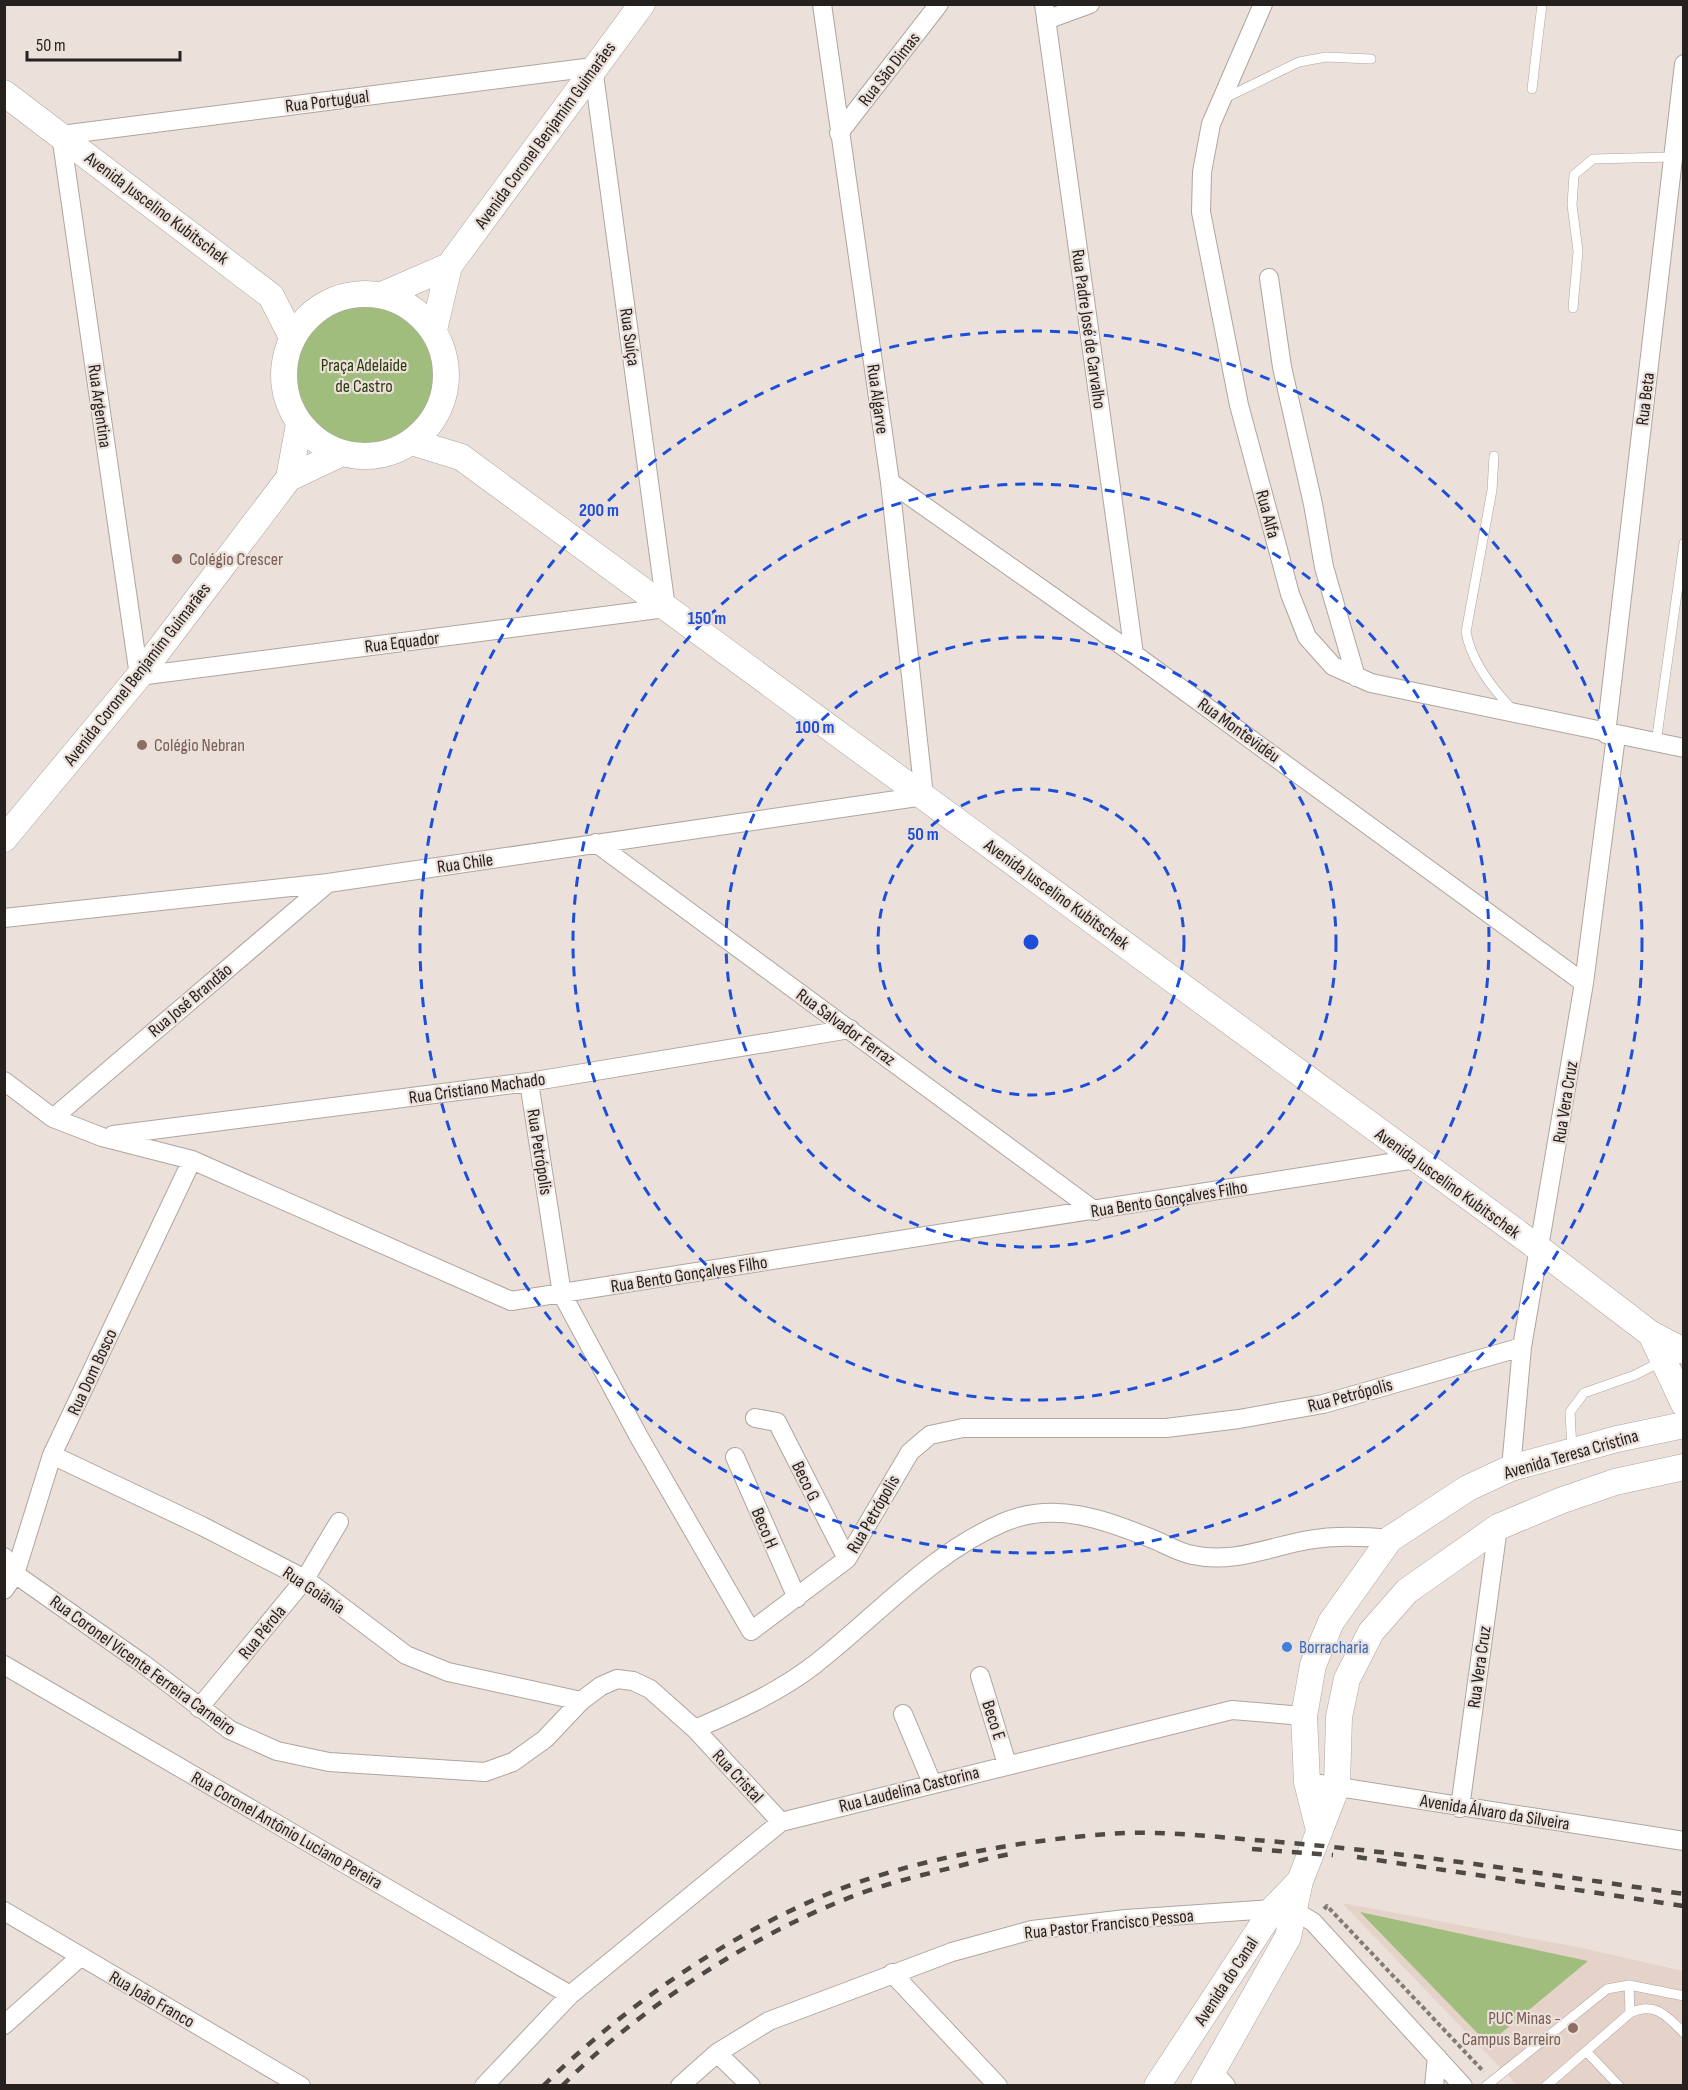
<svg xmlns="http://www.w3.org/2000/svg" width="1688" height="2090" font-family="'Sofia Sans Condensed',sans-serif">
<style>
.built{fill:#e5d2c9}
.green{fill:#a0bd7d}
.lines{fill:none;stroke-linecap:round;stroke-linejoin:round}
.lane-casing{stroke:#afa59f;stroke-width:10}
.street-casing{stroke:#afa59f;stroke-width:20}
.secondary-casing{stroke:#afa59f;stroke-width:27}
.path{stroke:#827b77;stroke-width:4;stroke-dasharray:4.5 3;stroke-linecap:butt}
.lane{stroke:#fff;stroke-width:9}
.street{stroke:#fff;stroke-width:18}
.secondary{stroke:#fff;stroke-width:26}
.rail{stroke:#4f4946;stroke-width:4.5;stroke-dasharray:10 10;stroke-linecap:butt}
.ring{fill:none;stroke:#1d4ed8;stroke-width:3;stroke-dasharray:10 8}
.education-dot{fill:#8d6e63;stroke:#ebe0da;stroke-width:2}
.shop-dot{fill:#3f7fe0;stroke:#ebe0da;stroke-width:2}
.labels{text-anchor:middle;stroke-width:4.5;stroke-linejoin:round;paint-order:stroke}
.street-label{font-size:18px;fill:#25211f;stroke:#ebe0da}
.park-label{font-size:18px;fill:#2a3c0d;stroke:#ebe0da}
.education-label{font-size:18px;fill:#785e54;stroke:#ebe0da;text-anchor:start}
.shop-label{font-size:18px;fill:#366cbe;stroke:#ebe0da;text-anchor:start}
.centre{fill:#1d4ed8;stroke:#ebe0da;stroke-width:3}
.ring-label{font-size:18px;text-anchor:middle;font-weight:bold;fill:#1d4ed8;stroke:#ebe0da;stroke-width:4.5;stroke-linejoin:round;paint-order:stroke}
</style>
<rect width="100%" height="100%" fill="#ebe0da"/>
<path class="built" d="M 1342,1903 L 1582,1948 L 1683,1971 L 1683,2085 L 1517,2085 Z"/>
<path class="green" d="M290 375a74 74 0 1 1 148 0a74 74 0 1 1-148 0Z
M 1360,1912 L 1588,1961 L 1488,2044 Z"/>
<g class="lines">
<defs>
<path id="lane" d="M 1532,89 L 1542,4
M 1223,99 L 1299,62 L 1326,57 L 1371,59
M 1573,308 L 1578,251 L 1572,205 L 1574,175 L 1593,159 L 1673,157
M 1494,456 L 1492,490 L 1466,632 C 1471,660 1492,688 1512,709
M 1656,743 L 1684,543
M 1572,1449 L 1570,1412 L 1584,1393 L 1635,1375 L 1662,1361
M 1630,2013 C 1655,2001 1667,2016 1684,2033
M 1586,2051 L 1619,2086
M 1486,2086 L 1607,1989 L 1629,1985 L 1684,1996
M 1546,2086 L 1630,2013 L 1629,1985"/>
<path id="street" d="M 1044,4 L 1134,654
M 1263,4 L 1211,124 L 1202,172 L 1201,212 L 1239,405 L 1290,594 L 1307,637 L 1333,666 L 1371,683 L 1684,748
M 1046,20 L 1090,4
M 593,67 L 666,608 L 139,676 L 61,135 Z
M 839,133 L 939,4
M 1269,278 L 1282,367 L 1313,504 L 1324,567 L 1356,677
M 890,482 L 1134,654 L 1584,983
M 1606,734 L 1684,64
M 596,843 L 1095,1211
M 4,918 L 328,883 L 924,796 L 890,482 L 822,4
M 4,1081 L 53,1118 L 102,1137 L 192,1160 L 511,1301 L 1416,1159
M 529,1082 L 562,1294 L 639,1437 L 751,1631 L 847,1559 L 910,1452 L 930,1435 L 963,1428 L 1166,1428 L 1239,1419 L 1323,1404 L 1522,1347
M 53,1118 L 328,883
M 113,1135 L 529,1082 L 850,1029
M 755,1418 L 777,1422 L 847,1559
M 52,1455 L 202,1526 L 305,1579 L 406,1655 L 448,1672 L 581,1701
M 735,1457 L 797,1598
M 1511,1468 L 1522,1347 L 1584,983 L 1616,736
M 4,1557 L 15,1574 L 142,1663 L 230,1730 L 277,1751 L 329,1762 L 485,1772 L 513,1762 L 545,1739 L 581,1701 L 601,1686 L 617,1679 L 633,1681 L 650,1689 L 695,1729 C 735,1712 779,1692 814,1665 C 876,1617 930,1554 1002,1523 C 1054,1500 1106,1520 1155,1540 C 1167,1545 1180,1553 1193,1555 C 1233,1564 1269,1547 1308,1540 C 1336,1535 1362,1536 1390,1539
M 4,1590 L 15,1574 L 52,1455 L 192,1160
M 4,1665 L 570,1995
M 980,1676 L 1007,1764
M 199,1708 L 305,1579 L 339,1522
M 903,1714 L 932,1783
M 695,1729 L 781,1822
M 1307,1782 L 1684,1841
M 1460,1808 L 1498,1527
M 4,1911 L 301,2086
M 892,1973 L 998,2086
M 4,2025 L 80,1957
M 717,2053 L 751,2086
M 1213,2071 L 1226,2086
M 484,2086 L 570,1995 L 781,1822 L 1232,1710 L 1304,1716
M 680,2086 L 717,2053 L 769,2021 L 952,1952 L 1032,1930 L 1126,1919 L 1273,1909 L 1295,1911 L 1313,1922 L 1463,2086
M 1434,2086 L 1437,2057"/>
<path id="secondary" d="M 4,93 L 271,296 L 292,337
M284 375a81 81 0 1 1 162 0a81 81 0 1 1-162 0Z
M 382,295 L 449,266
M 434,330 L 449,266 L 642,4
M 412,442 L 461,457 L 1541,1250 L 1651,1334 L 1684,1351
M 289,478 L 342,453
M 4,839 L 139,676 L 289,478 L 299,424
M 1651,1334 L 1684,1404
M 1319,1830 L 1307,1782 L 1304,1716 L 1313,1665 L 1331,1622 L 1390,1539 L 1468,1488 L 1511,1468 L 1617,1439 L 1684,1425
M 1157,2086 L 1273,1909 L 1300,1881
M 1204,2086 L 1288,1937 L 1300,1881 L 1337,1786 L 1339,1717 L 1347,1679 L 1371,1632 L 1407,1591 L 1498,1527 L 1560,1501 L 1615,1482 L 1684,1467"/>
</defs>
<use href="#lane" class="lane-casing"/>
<use href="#street" class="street-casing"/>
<use href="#secondary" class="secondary-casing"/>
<path class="path" d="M 1324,1909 L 1327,1906 L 1484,2072"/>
<use href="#lane" class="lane"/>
<use href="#street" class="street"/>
<use href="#secondary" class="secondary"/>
<path class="rail" d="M 1252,1849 L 1333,1855
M 1357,1857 L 1684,1906
M 543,2086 C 625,2006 724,1937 830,1893 C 910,1860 1022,1840 1109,1834 C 1161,1830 1215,1837 1267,1841 C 1406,1852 1545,1874 1684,1894
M 562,2086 C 635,2012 744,1940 841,1901 C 877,1886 917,1876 955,1867 C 975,1862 996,1856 1017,1853"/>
</g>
<g class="ring">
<circle cx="1031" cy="942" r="153"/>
<circle cx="1031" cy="942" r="305"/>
<circle cx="1031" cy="942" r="458"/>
<circle cx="1031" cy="942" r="611"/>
</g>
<g class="education-dot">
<circle cx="177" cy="559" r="6"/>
<circle cx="142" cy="745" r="6"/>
<circle cx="1573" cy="2028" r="6"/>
</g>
<circle class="shop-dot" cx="1287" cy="1647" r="6"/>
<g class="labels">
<g class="street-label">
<text transform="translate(889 69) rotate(-52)" y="6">Rua São Dimas</text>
<text transform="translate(327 101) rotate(-7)" y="6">Rua Portugual</text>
<text transform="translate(545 135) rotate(-54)" y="6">Avenida Coronel Benjamim Guimarães</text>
<text transform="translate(157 208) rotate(37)" y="6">Avenida Juscelino Kubitschek</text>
<text transform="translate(1089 329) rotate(82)" y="6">Rua Padre José de Carvalho</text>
<text transform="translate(630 337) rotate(82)" y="6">Rua Suíça</text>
<text transform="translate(878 399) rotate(82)" y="6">Rua Algarve</text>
<text transform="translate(1645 399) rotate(-83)" y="6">Rua Beta</text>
<text transform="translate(100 406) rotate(82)" y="6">Rua Argentina</text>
<text transform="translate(1268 514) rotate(75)" y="6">Rua Alfa</text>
<text transform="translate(402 642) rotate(-7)" y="6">Rua Equador</text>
<text transform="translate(137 674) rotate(-52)" y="6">Avenida Coronel Benjamim Guimarães</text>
<text transform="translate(1239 730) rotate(36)" y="6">Rua Montevidéu</text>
<text transform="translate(465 863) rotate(-8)" y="6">Rua Chile</text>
<text transform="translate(1057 894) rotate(36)" y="6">Avenida Juscelino Kubitschek</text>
<text transform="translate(190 1000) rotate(-40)" y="6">Rua José Brandão</text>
<text transform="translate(846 1027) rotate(36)" y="6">Rua Salvador Ferraz</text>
<text transform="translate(477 1088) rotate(-8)" y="6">Rua Cristiano Machado</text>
<text transform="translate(1565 1102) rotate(-81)" y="6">Rua Vera Cruz</text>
<text transform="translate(540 1152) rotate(81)" y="6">Rua Petrópolis</text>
<text transform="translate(1448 1183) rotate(36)" y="6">Avenida Juscelino Kubitschek</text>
<text transform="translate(1169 1199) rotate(-9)" y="6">Rua Bento Gonçalves Filho</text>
<text transform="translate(689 1274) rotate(-9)" y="6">Rua Bento Gonçalves Filho</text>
<text transform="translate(92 1372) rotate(-65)" y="6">Rua Dom Bosco</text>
<text transform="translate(1350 1395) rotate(-15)" y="6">Rua Petrópolis</text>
<text transform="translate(1571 1454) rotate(-16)" y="6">Avenida Teresa Cristina</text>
<text transform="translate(806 1481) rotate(64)" y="6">Beco G</text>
<text transform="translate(873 1514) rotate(-60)" y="6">Rua Petrópolis</text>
<text transform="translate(765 1528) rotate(67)" y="6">Beco H</text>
<text transform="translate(314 1590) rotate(34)" y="6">Rua Goiânia</text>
<text transform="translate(262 1632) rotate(-51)" y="6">Rua Pérola</text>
<text transform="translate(143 1665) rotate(36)" y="6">Rua Coronel Vicente Ferreira Carneiro</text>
<text transform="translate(1479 1667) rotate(-82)" y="6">Rua Vera Cruz</text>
<text transform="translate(994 1720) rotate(72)" y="6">Beco E</text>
<text transform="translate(738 1776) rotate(47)" y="6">Rua Cristal</text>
<text transform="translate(909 1789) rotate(-14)" y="6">Rua Laudelina Castorina</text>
<text transform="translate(1495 1812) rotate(9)" y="6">Avenida Álvaro da Silveira</text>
<text transform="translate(287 1830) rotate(30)" y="6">Rua Coronel Antônio Luciano Pereira</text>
<text transform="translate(1109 1924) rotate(-6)" y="6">Rua Pastor Francisco Pessoa</text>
<text transform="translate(1226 1981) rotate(-57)" y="6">Avenida do Canal</text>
<text transform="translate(152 1999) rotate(30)" y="6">Rua João Franco</text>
</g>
<g class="park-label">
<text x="364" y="371">Praça Adelaide<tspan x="364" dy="21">de Castro</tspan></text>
</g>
<g class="education-label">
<text x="189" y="565">Colégio Crescer</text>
<text x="154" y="751">Colégio Nebran</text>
<text x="1561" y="2024" text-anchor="end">PUC Minas -<tspan x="1561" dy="21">Campus Barreiro</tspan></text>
</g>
<g class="shop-label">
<text x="1299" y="1653">Borracharia</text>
</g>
</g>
<circle cx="1031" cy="942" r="9" class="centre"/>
<g class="ring-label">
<text x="599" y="516">200 m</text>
<text x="707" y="624">150 m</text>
<text x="815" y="733">100 m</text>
<text x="923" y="840">50 m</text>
</g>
<rect width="1688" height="2090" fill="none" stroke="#25211f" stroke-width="12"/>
<path d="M27 51v9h153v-9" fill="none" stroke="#25211f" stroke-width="3"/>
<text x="36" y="51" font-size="18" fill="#25211f" stroke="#ebe0da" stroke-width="4.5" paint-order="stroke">50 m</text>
</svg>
